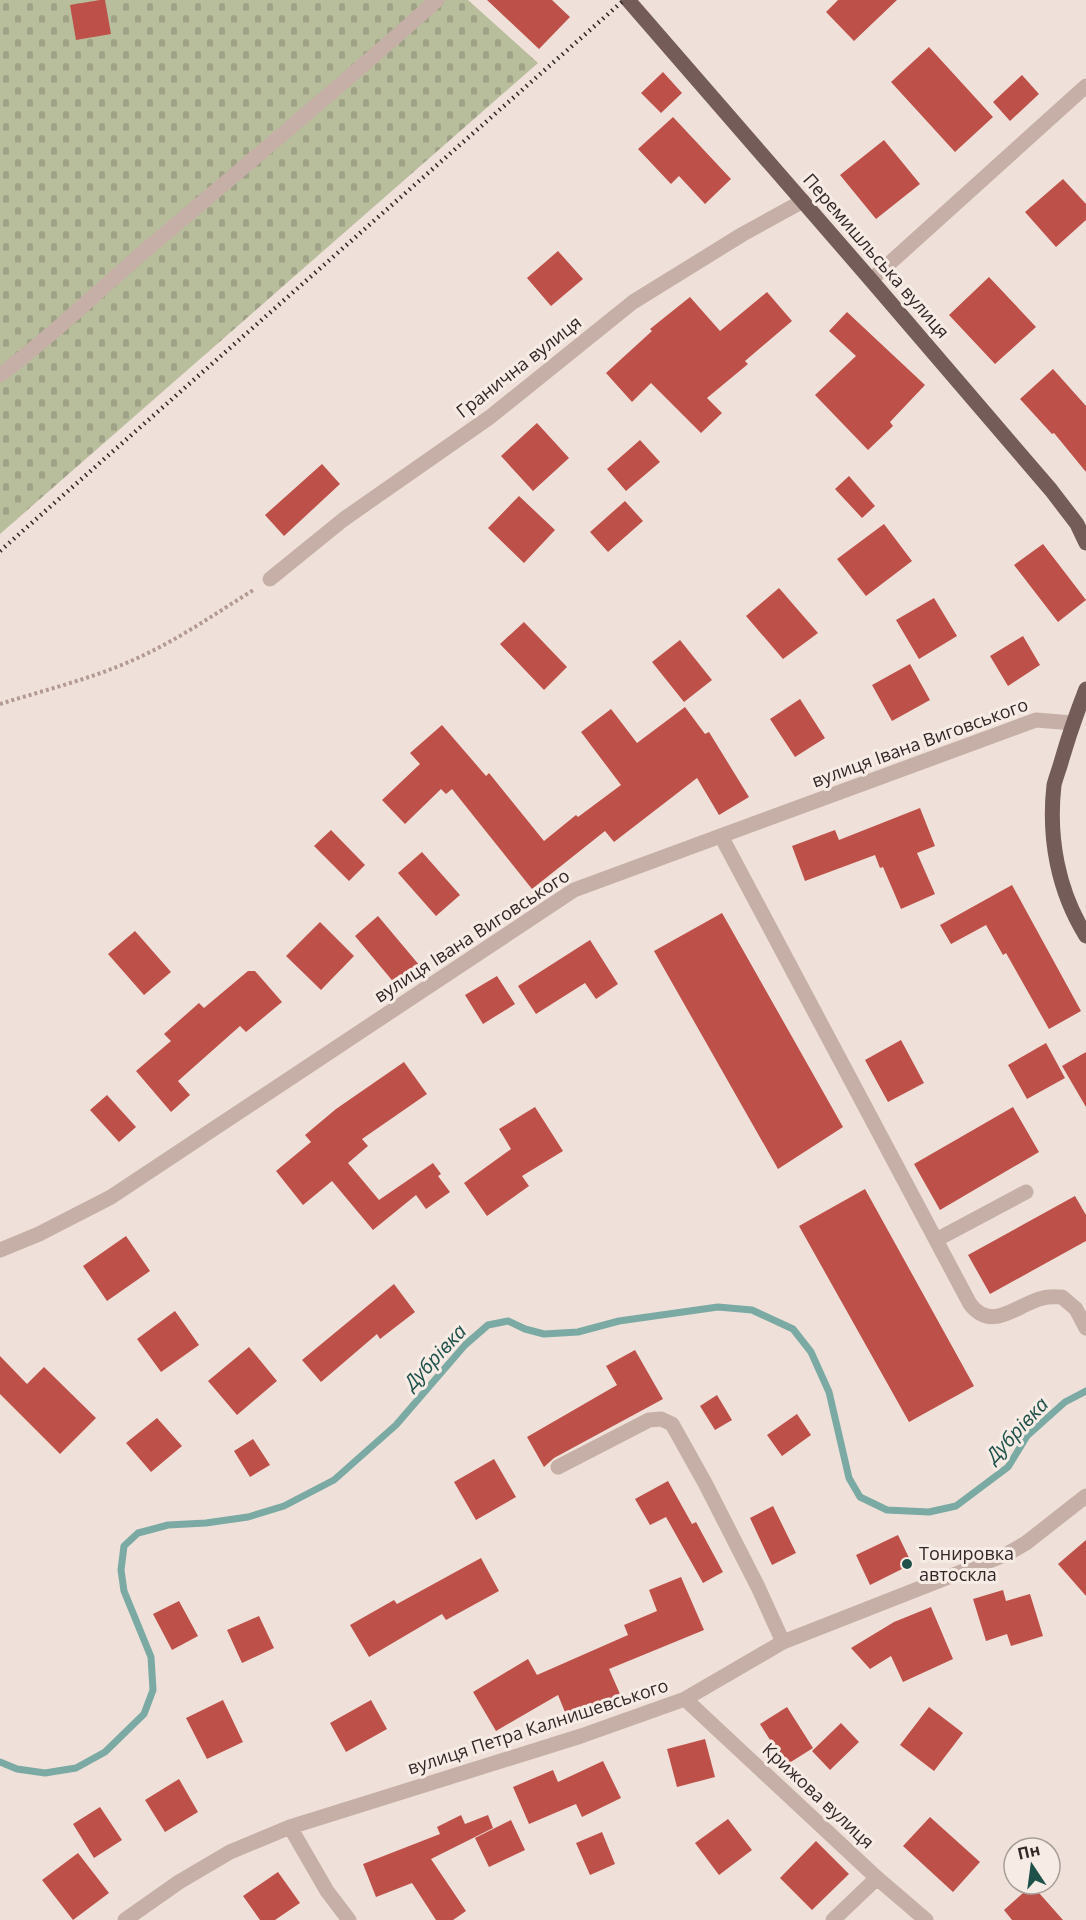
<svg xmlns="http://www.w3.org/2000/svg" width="1086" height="1920" font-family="'Open Sans',sans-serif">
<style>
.cemetery{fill:url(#cemetery-stones)}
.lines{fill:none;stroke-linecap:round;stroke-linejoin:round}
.stream{stroke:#7aaaa3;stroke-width:7}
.building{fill:#bd5049}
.path{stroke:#b29991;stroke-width:4;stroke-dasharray:3 3;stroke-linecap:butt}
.minor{stroke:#c6afa6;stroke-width:15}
.major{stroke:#745d59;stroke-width:15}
.rail{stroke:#332827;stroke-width:4.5;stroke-dasharray:1.5 4.5;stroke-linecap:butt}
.poi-dot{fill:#1f514b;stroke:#f7ece5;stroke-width:2}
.labels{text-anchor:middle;stroke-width:6;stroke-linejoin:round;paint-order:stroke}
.street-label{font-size:18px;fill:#332827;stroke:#f7ece5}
.poi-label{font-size:18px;fill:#332827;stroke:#f7ece5;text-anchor:start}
.water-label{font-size:20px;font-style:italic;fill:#1f514b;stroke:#f7ece5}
</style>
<defs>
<pattern id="cemetery-stones" width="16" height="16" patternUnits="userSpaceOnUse" patternTransform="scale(1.5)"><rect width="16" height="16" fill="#b8bd9b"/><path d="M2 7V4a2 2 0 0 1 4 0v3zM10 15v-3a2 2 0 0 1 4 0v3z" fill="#9fa286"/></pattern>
</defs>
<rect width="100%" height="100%" fill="#efe1d9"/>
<path class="cemetery" d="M 0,0 L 468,0 L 538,63 L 0,534 Z"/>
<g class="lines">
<path class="stream" d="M 0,1762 L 17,1769 L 45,1773 L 76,1768 L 105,1752 L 144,1714 L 153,1690 L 151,1657 L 124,1591 L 121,1570 L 124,1546 L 138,1533 L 168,1525 L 206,1523 L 248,1517 L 284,1506 L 334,1480 L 396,1425 L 465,1345 L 488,1325 L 508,1321 L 525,1329 L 544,1334 L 578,1332 L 619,1321 L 718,1307 L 752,1310 L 793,1329 L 811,1352 L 829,1392 L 849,1478 L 860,1497 L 887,1510 L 929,1512 L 956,1506 L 1008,1467 L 1027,1436 L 1065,1402 L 1086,1391"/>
</g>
<path class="building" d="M 100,0 L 105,0 L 111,34 L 76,40 L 70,5 Z
M 487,0 L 552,0 L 570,17 L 539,49 Z
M 838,0 L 897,0 L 854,41 L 826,12 Z
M 929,47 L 993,117 L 955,152 L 891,82 Z
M 663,72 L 682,93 L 661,113 L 641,93 Z
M 1022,75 L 1039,94 L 1010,121 L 993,102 Z
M 673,117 L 731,179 L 705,204 L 679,176 L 671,184 L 638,149 Z
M 884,140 L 920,184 L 876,219 L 840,175 Z
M 1063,179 L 1086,204 L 1086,220 L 1056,247 L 1025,212 Z
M 558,251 L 583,279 L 551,306 L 527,278 Z
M 989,277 L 1036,327 L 995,364 L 949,315 Z
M 767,292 L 792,321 L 745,361 L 748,364 L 707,398 L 722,413 L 701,433 L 651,383 L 632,402 L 606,373 L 652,331 L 650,329 L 690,297 L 720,331 Z
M 847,312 L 925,385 L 890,422 L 893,426 L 868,450 L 815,395 L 856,356 L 829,331 Z
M 1053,369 L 1086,406 L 1086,472 L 1054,433 L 1052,434 L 1020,399 Z
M 537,423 L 569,458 L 533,491 L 501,456 Z
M 640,440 L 660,462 L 626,491 L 607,469 Z
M 322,464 L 340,484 L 284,536 L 265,515 Z
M 849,476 L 875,506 L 862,518 L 835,489 Z
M 519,496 L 555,530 L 524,563 L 488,528 Z
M 625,501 L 643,521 L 608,552 L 590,532 Z
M 884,524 L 912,561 L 866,596 L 837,559 Z
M 1043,544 L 1086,600 L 1058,622 L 1014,565 Z
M 779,588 L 818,633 L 783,659 L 746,616 Z
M 934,598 L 957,636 L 919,659 L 896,620 Z
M 524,622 L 567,667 L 544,690 L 500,644 Z
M 1023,636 L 1040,665 L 1008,686 L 990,656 Z
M 680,640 L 712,680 L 684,702 L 652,662 Z
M 910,664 L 930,700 L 892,721 L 872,685 Z
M 800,699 L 825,738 L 795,757 L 770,719 Z
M 685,707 L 705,734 L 709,732 L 749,797 L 719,815 L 697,778 L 614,842 L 605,831 L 532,889 L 452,789 L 446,794 L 441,789 L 405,824 L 382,800 L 420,764 L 410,753 L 442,725 L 486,776 L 489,773 L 544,841 L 576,815 L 578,817 L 621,785 L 581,732 L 611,709 L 637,743 Z
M 920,808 L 935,846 L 917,853 L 935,894 L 901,909 L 883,867 L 880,868 L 875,855 L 805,881 L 792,846 L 835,830 L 839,840 Z
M 331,830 L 365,865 L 349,881 L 314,846 Z
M 422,852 L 460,895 L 436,916 L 398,873 Z
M 1012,885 L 1081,1011 L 1049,1029 L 1006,953 L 1003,955 L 986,925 L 951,944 L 940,925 Z
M 722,913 L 843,1127 L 778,1169 L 654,951 Z
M 378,916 L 420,966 L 396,985 L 355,936 Z
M 320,922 L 354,956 L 321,990 L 286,956 Z
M 135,931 L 171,972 L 144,995 L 108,954 Z
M 590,940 L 618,984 L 596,999 L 585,983 L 536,1014 L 518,986 Z
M 248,971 L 255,971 L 282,1002 L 246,1032 L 240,1026 L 178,1081 L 190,1095 L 171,1112 L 136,1071 L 171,1041 L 164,1034 L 199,1003 L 204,1008 Z
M 497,976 L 515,1004 L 483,1024 L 465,995 Z
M 901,1040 L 924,1083 L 888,1102 L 865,1060 Z
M 1046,1043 L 1065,1078 L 1027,1099 L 1008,1065 Z
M 1086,1052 L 1086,1107 L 1062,1066 Z
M 404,1062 L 427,1094 L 362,1139 L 368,1146 L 348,1163 L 379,1200 L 433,1163 L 441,1174 L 438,1176 L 450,1192 L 426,1209 L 416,1195 L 373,1230 L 332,1181 L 303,1205 L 276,1171 L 311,1142 L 305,1135 L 336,1109 Z
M 107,1095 L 136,1127 L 119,1142 L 90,1110 Z
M 535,1107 L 563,1151 L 522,1176 L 529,1186 L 487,1216 L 464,1183 L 511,1149 L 499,1129 Z
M 1013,1107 L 1039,1152 L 940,1210 L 914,1164 Z
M 865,1189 L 974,1386 L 909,1422 L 799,1226 Z
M 1075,1196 L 1086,1215 L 1086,1241 L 990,1294 L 968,1255 Z
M 126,1236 L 150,1271 L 107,1301 L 83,1266 Z
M 394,1284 L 415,1312 L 380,1339 L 377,1334 L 321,1382 L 302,1360 Z
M 175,1311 L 199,1345 L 161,1372 L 137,1339 Z
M 249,1347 L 277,1381 L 237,1415 L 208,1381 Z
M 635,1350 L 663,1399 L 554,1458 L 544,1467 L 527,1437 L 617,1385 L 606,1366 Z
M 0,1356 L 27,1384 L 44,1367 L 96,1418 L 60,1454 L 0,1394 Z
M 717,1395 L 732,1420 L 715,1430 L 700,1406 Z
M 797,1414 L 811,1435 L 782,1456 L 767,1435 Z
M 157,1418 L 182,1446 L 151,1472 L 126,1443 Z
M 253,1439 L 270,1465 L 250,1477 L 234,1451 Z
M 494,1459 L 516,1497 L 476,1520 L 454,1482 Z
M 668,1481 L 692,1524 L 696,1522 L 723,1572 L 703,1583 L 666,1517 L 650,1525 L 635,1499 Z
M 773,1506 L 796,1553 L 772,1565 L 750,1518 Z
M 898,1535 L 912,1564 L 870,1585 L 856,1555 Z
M 1086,1540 L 1086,1596 L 1058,1564 Z
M 481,1558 L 499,1591 L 446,1620 L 442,1614 L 369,1657 L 350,1625 L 394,1600 L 397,1604 Z
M 681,1577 L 704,1630 L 609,1669 L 620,1694 L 567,1717 L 558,1695 L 496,1731 L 473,1692 L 528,1659 L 537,1675 L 628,1635 L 624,1625 L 657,1611 L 649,1590 Z
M 1003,1590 L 1006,1601 L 1030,1594 L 1043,1636 L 1011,1646 L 1007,1634 L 986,1641 L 973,1599 Z
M 179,1601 L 198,1636 L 172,1650 L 153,1614 Z
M 931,1607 L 953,1659 L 903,1682 L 891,1656 L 870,1669 L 851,1648 L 894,1622 Z
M 259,1616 L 274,1648 L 242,1663 L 227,1630 Z
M 223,1700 L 243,1742 L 207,1759 L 186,1718 Z
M 371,1700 L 387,1729 L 346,1752 L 330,1723 Z
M 787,1707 L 813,1748 L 786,1765 L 760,1724 Z
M 929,1707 L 963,1733 L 934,1771 L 900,1745 Z
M 841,1723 L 859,1742 L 830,1770 L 812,1751 Z
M 705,1739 L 715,1777 L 677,1787 L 667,1749 Z
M 603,1761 L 621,1798 L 582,1817 L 576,1804 L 529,1824 L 513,1787 L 553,1770 L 558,1782 Z
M 179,1779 L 198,1812 L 165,1832 L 145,1800 Z
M 100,1807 L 122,1840 L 94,1858 L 73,1824 Z
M 461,1815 L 465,1824 L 488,1815 L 493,1828 L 431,1859 L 466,1911 L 453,1920 L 436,1920 L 412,1883 L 376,1897 L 363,1864 L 440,1834 L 437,1827 Z
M 930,1817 L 980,1862 L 953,1892 L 903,1846 Z
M 728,1819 L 752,1850 L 719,1875 L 695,1843 Z
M 511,1820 L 525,1850 L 489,1867 L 475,1838 Z
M 602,1832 L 615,1864 L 590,1875 L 576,1843 Z
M 816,1841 L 849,1874 L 812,1910 L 780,1878 Z
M 78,1853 L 109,1893 L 73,1920 L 42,1880 Z
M 278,1872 L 300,1903 L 275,1920 L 260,1920 L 243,1896 Z
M 1032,1885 L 1063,1920 L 1012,1920 L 1004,1910 Z"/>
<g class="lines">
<path class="path" d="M 0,704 C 48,689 99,677 144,655 C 182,637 218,612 255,589"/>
<path class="minor" d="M 871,280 L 1086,86
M 0,375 C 54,335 102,287 153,244 C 248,163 344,84 437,0
M 270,579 L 344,519 L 490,417 L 633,302 L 743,234 L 803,201
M 721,836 L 970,1304 C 992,1333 1017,1304 1043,1298 C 1049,1296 1056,1297 1062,1297 L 1076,1309 L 1086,1328
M 936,1240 L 1026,1192
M 0,1250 L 39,1234 L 111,1197 L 574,890 L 1036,720 L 1073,723
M 558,1467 L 649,1420 L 661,1419 L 672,1424 L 705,1483 L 758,1587 L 783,1642
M 685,1699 L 877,1878 L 926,1920
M 290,1827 L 327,1891 L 349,1920
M 125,1920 L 179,1882 L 230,1852 L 290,1827 L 581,1736 L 685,1699 L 783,1642 L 1007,1554 L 1026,1543 L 1086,1496
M 833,1920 L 877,1878"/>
<path class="major" d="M 628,0 L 871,280 L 1051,490 L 1077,524 L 1086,543
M 1086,689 C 1077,712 1069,735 1062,759 C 1060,767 1056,777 1054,785 C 1048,838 1058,891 1086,936"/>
<path class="rail" d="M 0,551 L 624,0"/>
</g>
<circle class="poi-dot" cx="907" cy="1564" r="6"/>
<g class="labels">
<g class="street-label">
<text transform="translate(876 256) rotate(49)" y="6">Перемишльська вулиця</text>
<text transform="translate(519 367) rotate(-38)" y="6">Гранична вулиця</text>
<text transform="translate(920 743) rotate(-20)" y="6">вулиця Івана Виговського</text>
<text transform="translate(472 936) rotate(-33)" y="6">вулиця Івана Виговського</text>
<text transform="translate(538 1727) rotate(-18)" y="6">вулиця Петра Калнишевського</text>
<text transform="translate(818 1796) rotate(43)" y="6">Крижова вулиця</text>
</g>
<g class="poi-label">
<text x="919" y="1560">Тонировка<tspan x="919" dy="21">автоскла</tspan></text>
</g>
<g class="water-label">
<text transform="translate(435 1357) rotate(-47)" y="7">Дубрівка</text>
<text transform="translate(1017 1430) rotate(-47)" y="7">Дубрівка</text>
</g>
</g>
<g transform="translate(1032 1866) rotate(347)"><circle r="28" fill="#f7ece5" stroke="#a99e99" stroke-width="1.5"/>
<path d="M0-4.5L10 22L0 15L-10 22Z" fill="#1f514b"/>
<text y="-9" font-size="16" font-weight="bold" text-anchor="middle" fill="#332827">Пн</text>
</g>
</svg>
